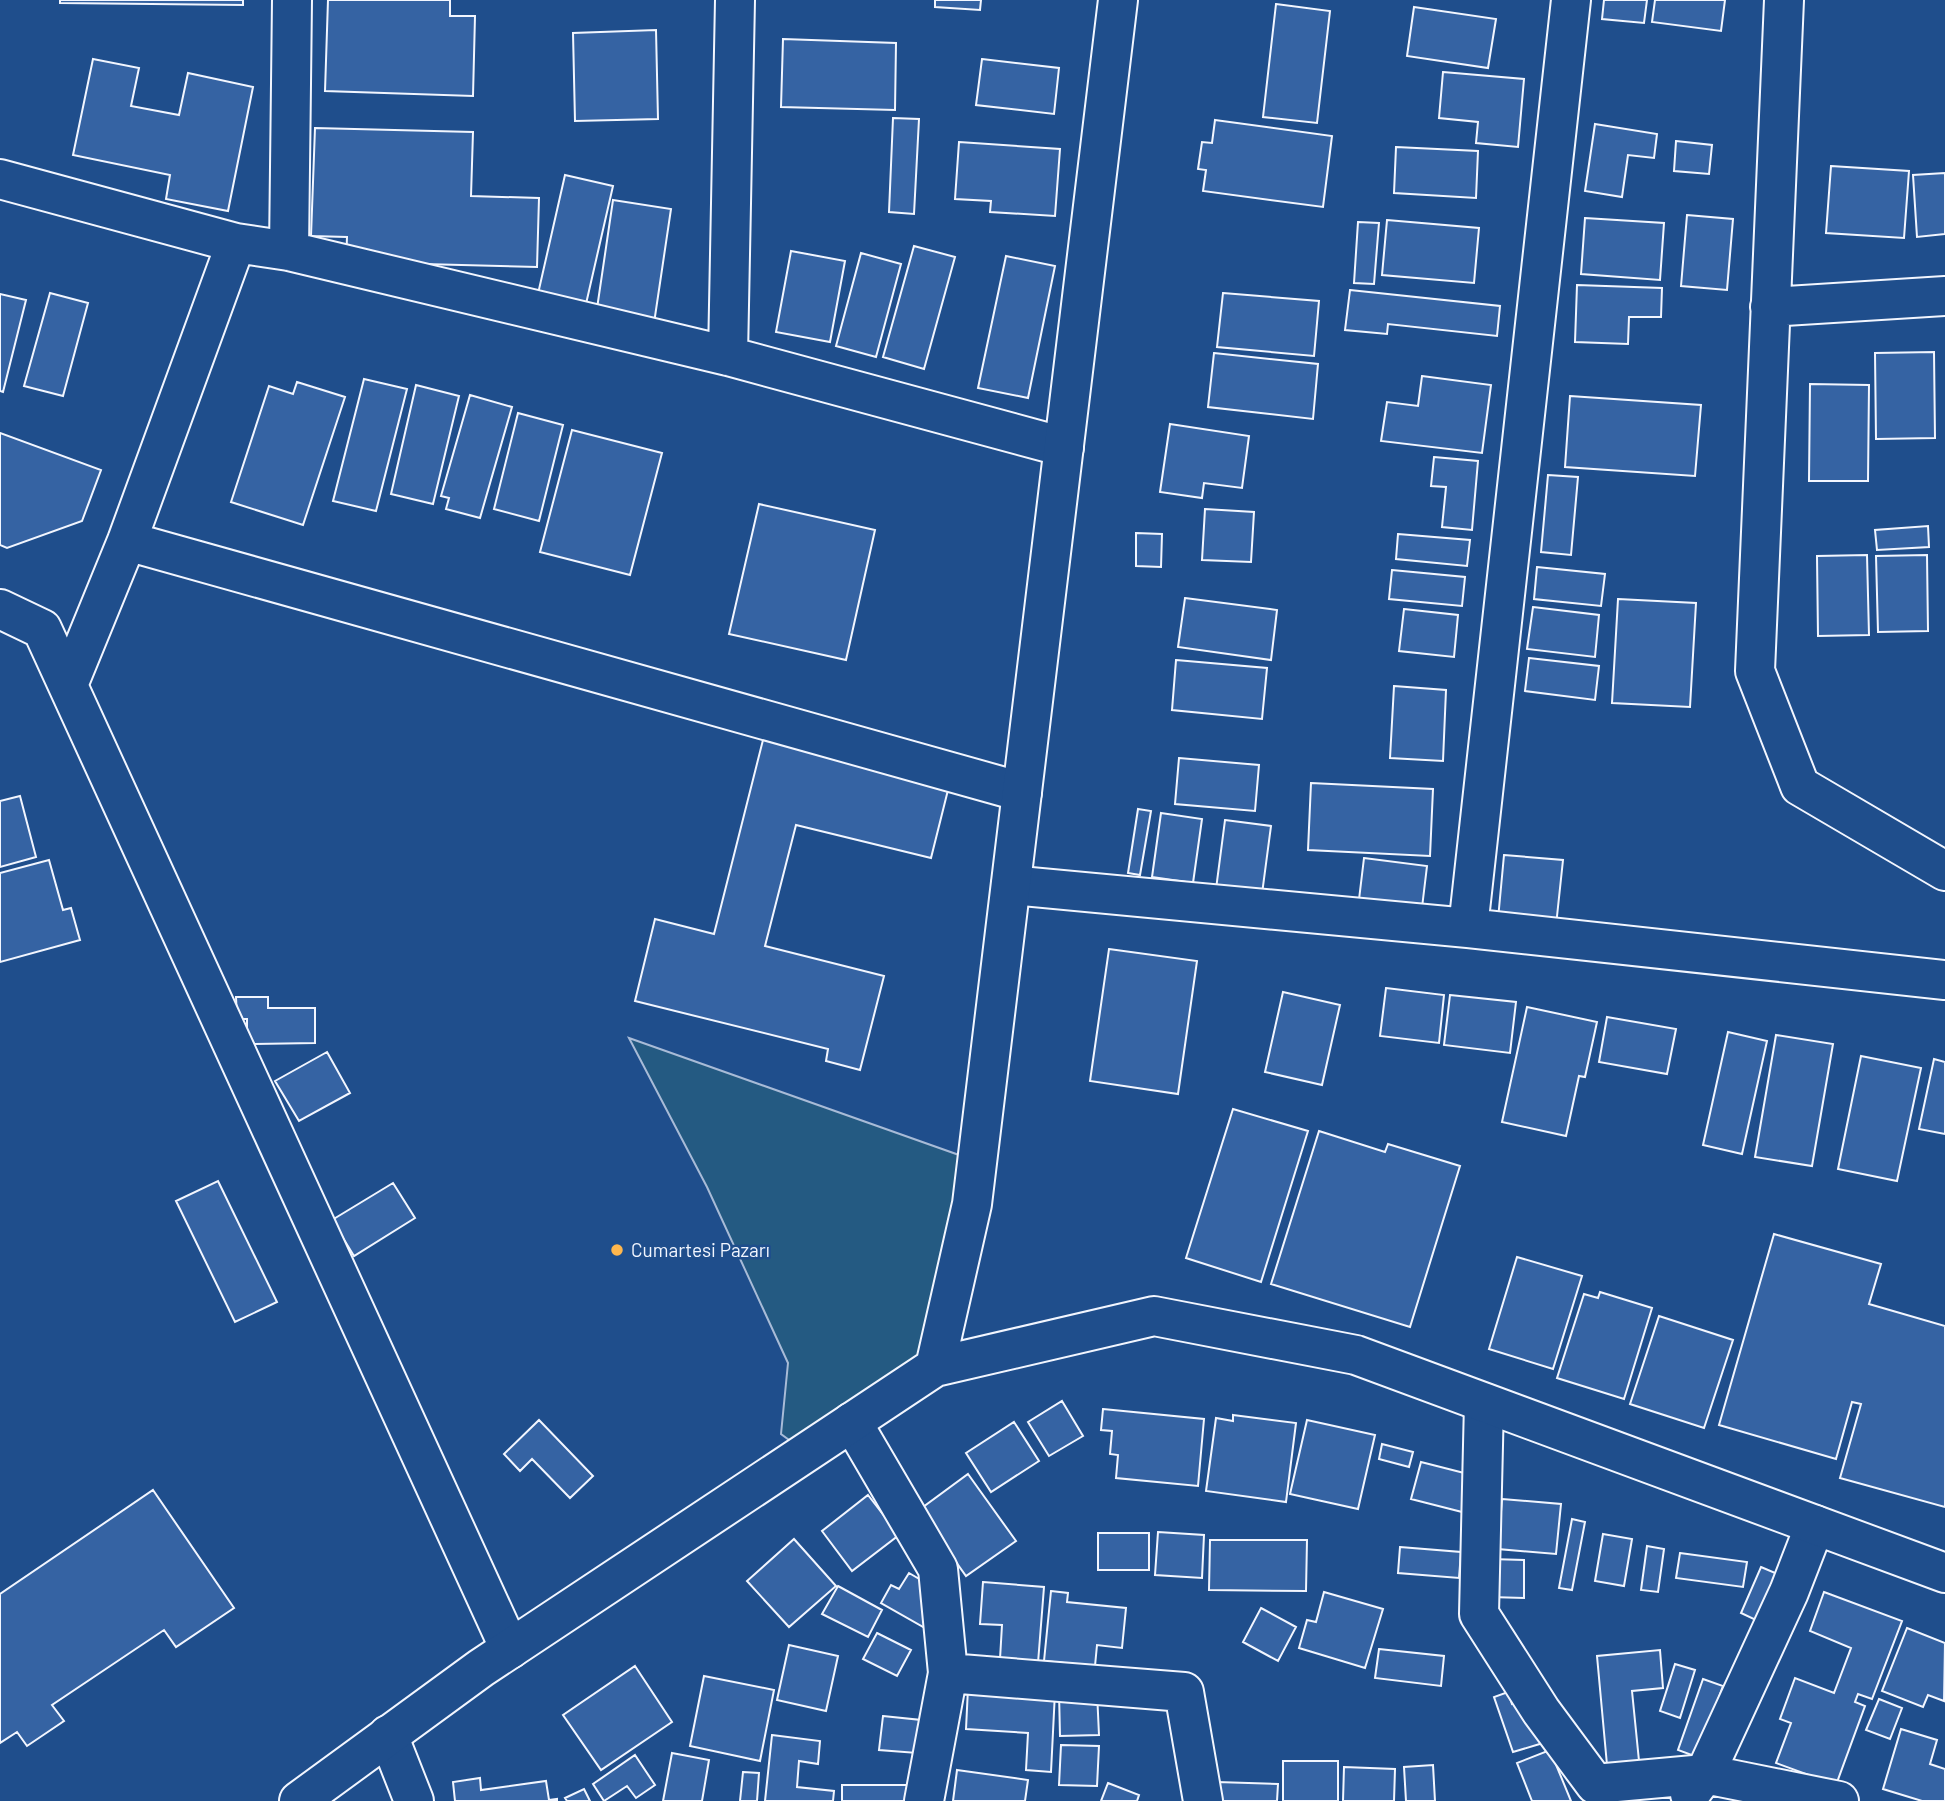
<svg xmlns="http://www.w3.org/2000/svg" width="1945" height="1801" font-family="Barlow,sans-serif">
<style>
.green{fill:#245a82;stroke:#a8bbd7;stroke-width:2}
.building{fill:#3563a3;stroke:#f2f6ff;stroke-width:2}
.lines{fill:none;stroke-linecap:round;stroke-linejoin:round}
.street-casing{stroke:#f2f6ff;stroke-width:42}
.secondary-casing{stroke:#f2f6ff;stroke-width:42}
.street{stroke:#1f4e8c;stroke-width:38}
.secondary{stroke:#1f4e8c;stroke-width:38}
.poi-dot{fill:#ffb74d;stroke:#1f4e8c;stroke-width:2.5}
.labels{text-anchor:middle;stroke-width:5;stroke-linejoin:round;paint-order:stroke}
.poi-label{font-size:19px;fill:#f2f6ff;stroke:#1f4e8c;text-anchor:start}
</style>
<rect width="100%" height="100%" fill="#1f4e8c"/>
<path class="green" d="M 629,1038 L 959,1155 L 937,1322 L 924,1364 L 800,1448 L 781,1434 L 788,1363 L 707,1187 Z"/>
<path class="building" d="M 60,0 L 243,0 L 243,5 L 60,3 Z
M 328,0 L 450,0 L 450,16 L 475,16 L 473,96 L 325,91 Z
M 935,0 L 981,0 L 980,10 L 935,7 Z
M 1604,0 L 1647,0 L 1644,23 L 1602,19 Z
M 1655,0 L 1725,0 L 1721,31 L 1652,22 Z
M 1276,4 L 1330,11 L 1317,123 L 1263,117 Z
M 1414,7 L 1496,19 L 1488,68 L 1407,56 Z
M 656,30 L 658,119 L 575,121 L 573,33 Z
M 783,39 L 896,43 L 895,110 L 781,107 Z
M 93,59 L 139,68 L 131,106 L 179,115 L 188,73 L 253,87 L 228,211 L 166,199 L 170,175 L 73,155 Z
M 982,59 L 1059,68 L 1054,114 L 976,105 Z
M 1443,72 L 1524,79 L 1518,147 L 1476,143 L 1478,122 L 1439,118 Z
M 893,118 L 919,119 L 914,214 L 889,212 Z
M 1215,120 L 1332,136 L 1323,207 L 1203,191 L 1206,170 L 1198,169 L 1202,142 L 1212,143 Z
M 1595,124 L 1657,134 L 1654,158 L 1628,155 L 1622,197 L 1585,191 Z
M 315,128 L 473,132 L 471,196 L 539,198 L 537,267 L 346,262 L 347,237 L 311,236 Z
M 1676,141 L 1712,145 L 1709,174 L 1674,171 Z
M 959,142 L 1060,149 L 1055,216 L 990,212 L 991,201 L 955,199 Z
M 1396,147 L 1478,151 L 1476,198 L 1394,193 Z
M 1831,166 L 1909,171 L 1904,238 L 1826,233 Z
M 1945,173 L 1945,234 L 1917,237 L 1913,175 Z
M 565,175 L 613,186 L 583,317 L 535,307 Z
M 613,200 L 671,209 L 653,330 L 595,322 Z
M 1687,215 L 1733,219 L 1727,290 L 1681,286 Z
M 1585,218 L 1664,223 L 1660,280 L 1581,274 Z
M 1387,220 L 1479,228 L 1474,283 L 1382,275 Z
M 1358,222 L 1379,223 L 1374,284 L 1354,283 Z
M 914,246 L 955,257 L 924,369 L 883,357 Z
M 791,251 L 845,261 L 830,342 L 776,332 Z
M 861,253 L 901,264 L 876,357 L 836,346 Z
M 1006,256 L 1055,266 L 1028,398 L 978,388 Z
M 1577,285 L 1662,288 L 1661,317 L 1629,317 L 1628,344 L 1575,342 Z
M 1350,290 L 1500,306 L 1497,336 L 1388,324 L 1387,334 L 1345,330 Z
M 50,293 L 88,303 L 63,396 L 24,386 Z
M 1223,293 L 1319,301 L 1314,356 L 1217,347 Z
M 0,294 L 26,300 L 3,392 L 0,391 Z
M 1934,352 L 1935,438 L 1876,439 L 1875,353 Z
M 1214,353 L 1318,364 L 1313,419 L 1208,407 Z
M 1422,376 L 1491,385 L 1482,453 L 1381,441 L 1387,402 L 1418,406 Z
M 364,379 L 407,389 L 376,511 L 333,501 Z
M 297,382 L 345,397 L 303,525 L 231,502 L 269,386 L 293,394 Z
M 1810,384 L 1869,385 L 1868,481 L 1809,481 Z
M 416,385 L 459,396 L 433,504 L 391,494 Z
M 470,395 L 512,407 L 480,518 L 446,509 L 449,498 L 441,496 Z
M 1570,396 L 1701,405 L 1695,476 L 1565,467 Z
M 518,413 L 563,425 L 539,521 L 494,509 Z
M 1170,424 L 1249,436 L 1242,488 L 1204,483 L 1202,498 L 1160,492 Z
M 572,430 L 662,453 L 630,575 L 540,552 Z
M 0,433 L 101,470 L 82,521 L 7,548 L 0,545 Z
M 1434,457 L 1478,461 L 1472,530 L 1442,527 L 1446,487 L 1431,486 Z
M 1548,475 L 1578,477 L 1571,555 L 1541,552 Z
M 759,504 L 875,530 L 846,660 L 729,634 Z
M 1205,509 L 1254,512 L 1251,562 L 1202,560 Z
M 1928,526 L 1929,547 L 1877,550 L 1875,530 Z
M 1136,533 L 1162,534 L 1161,567 L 1136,566 Z
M 1398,534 L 1470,540 L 1467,566 L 1396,559 Z
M 1867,555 L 1869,635 L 1818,636 L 1817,556 Z
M 1927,555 L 1928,631 L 1878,632 L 1876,556 Z
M 1537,567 L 1605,574 L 1601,606 L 1534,599 Z
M 1392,570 L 1465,577 L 1462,606 L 1389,599 Z
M 1185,598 L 1277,610 L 1271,660 L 1178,647 Z
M 1618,599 L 1696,603 L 1690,707 L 1612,703 Z
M 1533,607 L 1599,615 L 1595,657 L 1527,649 Z
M 1404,609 L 1458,615 L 1454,657 L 1399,651 Z
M 1529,658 L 1599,666 L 1595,700 L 1525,691 Z
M 1176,660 L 1267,668 L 1262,719 L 1172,710 Z
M 1394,686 L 1446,690 L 1443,761 L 1390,758 Z
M 764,736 L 950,782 L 931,858 L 796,825 L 765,946 L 884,976 L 860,1070 L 826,1061 L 828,1049 L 635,1001 L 655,919 L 714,934 Z
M 1179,758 L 1259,765 L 1255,811 L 1175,804 Z
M 1311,783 L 1433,789 L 1430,856 L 1308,850 Z
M 20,796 L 36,857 L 0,867 L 0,801 Z
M 1138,809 L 1151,811 L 1140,875 L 1128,873 Z
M 1161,813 L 1202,819 L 1193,883 L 1152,877 Z
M 1225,820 L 1271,826 L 1262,894 L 1216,889 Z
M 1504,855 L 1563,860 L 1555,935 L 1497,930 Z
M 1364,858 L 1427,866 L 1421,916 L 1358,908 Z
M 49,860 L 63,910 L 71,908 L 80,940 L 0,962 L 0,873 Z
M 1109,949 L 1197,961 L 1178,1094 L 1090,1081 Z
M 1386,988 L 1444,995 L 1439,1043 L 1380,1036 Z
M 1283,992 L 1340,1005 L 1322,1085 L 1265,1072 Z
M 1450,995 L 1516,1002 L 1510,1053 L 1444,1045 Z
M 236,997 L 268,997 L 268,1008 L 315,1008 L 315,1043 L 247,1044 L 247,1019 L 237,1019 Z
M 1527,1007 L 1597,1022 L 1585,1077 L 1579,1076 L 1566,1136 L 1502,1122 Z
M 1607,1017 L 1676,1029 L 1667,1074 L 1599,1062 Z
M 1728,1032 L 1767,1041 L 1742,1154 L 1703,1145 Z
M 1776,1035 L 1833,1044 L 1812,1166 L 1755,1157 Z
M 327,1052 L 350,1093 L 299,1121 L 275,1081 Z
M 1861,1056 L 1921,1068 L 1897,1181 L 1838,1169 Z
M 1934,1059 L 1945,1062 L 1945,1134 L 1919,1129 Z
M 1233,1109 L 1308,1131 L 1261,1282 L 1186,1258 Z
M 1319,1131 L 1385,1152 L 1388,1144 L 1460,1166 L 1410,1327 L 1271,1284 Z
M 218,1181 L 277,1302 L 235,1322 L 176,1201 Z
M 393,1183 L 415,1218 L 354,1256 L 332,1220 Z
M 1774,1234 L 1881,1264 L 1869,1304 L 1945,1326 L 1945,1507 L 1840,1478 L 1861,1404 L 1852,1402 L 1836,1459 L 1719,1425 Z
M 1517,1257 L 1582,1276 L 1553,1369 L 1489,1349 Z
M 1600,1292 L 1652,1308 L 1624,1399 L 1557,1378 L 1584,1294 L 1598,1298 Z
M 1659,1316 L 1733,1340 L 1704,1428 L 1630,1404 Z
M 1062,1401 L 1083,1436 L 1049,1456 L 1028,1422 Z
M 1103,1409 L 1204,1419 L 1198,1486 L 1116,1478 L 1118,1455 L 1110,1454 L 1112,1431 L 1101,1430 Z
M 1233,1415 L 1296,1423 L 1286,1502 L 1206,1491 L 1216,1418 L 1233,1421 Z
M 539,1420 L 593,1476 L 570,1498 L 532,1459 L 520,1471 L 504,1454 Z
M 1307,1420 L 1375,1435 L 1358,1509 L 1290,1494 Z
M 1014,1422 L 1039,1461 L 991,1492 L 966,1453 Z
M 1382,1444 L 1413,1452 L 1409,1467 L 1379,1459 Z
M 1421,1462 L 1472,1475 L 1462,1512 L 1411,1499 Z
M 968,1474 L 1016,1541 L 966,1576 L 919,1510 Z
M 153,1490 L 234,1608 L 176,1647 L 164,1630 L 52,1705 L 64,1721 L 27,1746 L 17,1732 L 0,1743 L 0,1594 Z
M 868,1495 L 899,1535 L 852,1571 L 822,1531 Z
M 1502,1499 L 1561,1504 L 1556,1554 L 1498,1549 Z
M 1572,1519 L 1585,1522 L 1572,1590 L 1559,1588 Z
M 1158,1532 L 1204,1535 L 1202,1578 L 1155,1575 Z
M 1098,1533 L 1149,1533 L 1149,1570 L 1098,1570 Z
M 1603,1534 L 1632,1539 L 1624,1586 L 1595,1581 Z
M 794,1539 L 836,1586 L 789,1627 L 747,1581 Z
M 1210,1540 L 1307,1540 L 1306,1591 L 1209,1590 Z
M 1647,1546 L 1664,1549 L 1658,1592 L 1641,1590 Z
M 1400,1547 L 1461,1552 L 1459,1578 L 1398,1573 Z
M 1680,1553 L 1747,1562 L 1743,1587 L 1676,1578 Z
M 1490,1559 L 1524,1560 L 1524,1598 L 1490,1597 Z
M 1761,1567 L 1780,1575 L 1760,1622 L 1741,1613 Z
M 909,1573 L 938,1590 L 925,1628 L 881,1603 L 891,1585 L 899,1589 Z
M 983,1582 L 1044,1587 L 1038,1663 L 1000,1659 L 1002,1625 L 980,1624 Z
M 838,1586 L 882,1610 L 868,1637 L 822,1614 Z
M 1051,1591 L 1068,1593 L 1067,1602 L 1126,1608 L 1122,1648 L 1097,1645 L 1095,1666 L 1044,1661 Z
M 1324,1592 L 1383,1609 L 1365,1668 L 1299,1648 L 1307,1620 L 1316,1622 Z
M 1824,1592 L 1902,1621 L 1872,1699 L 1858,1694 L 1855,1702 L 1865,1706 L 1836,1785 L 1776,1763 L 1791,1723 L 1780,1719 L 1795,1678 L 1834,1693 L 1851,1648 L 1810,1631 Z
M 1261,1608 L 1296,1627 L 1278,1661 L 1243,1642 Z
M 1907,1628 L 1945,1643 L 1944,1701 L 1928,1695 L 1923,1707 L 1882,1691 Z
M 877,1633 L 911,1650 L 897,1676 L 863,1659 Z
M 789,1645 L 838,1656 L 826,1711 L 777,1700 Z
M 1379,1649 L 1444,1656 L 1441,1686 L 1375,1678 Z
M 1660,1650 L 1663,1688 L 1632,1691 L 1639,1761 L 1607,1765 L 1597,1656 Z
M 1675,1664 L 1695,1670 L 1680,1718 L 1660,1711 Z
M 635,1666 L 672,1722 L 601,1770 L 563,1715 Z
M 704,1676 L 774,1690 L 760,1761 L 690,1746 Z
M 1703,1679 L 1723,1686 L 1697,1757 L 1678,1750 Z
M 968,1688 L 1055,1692 L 1051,1772 L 1026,1770 L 1028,1733 L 966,1729 Z
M 1059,1692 L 1097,1692 L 1099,1735 L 1060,1736 Z
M 1508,1692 L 1512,1704 L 1528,1699 L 1543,1743 L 1513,1752 L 1494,1697 Z
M 1879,1699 L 1902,1708 L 1890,1739 L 1866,1730 Z
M 883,1716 L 921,1720 L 917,1753 L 879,1750 Z
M 1901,1729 L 1937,1740 L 1930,1764 L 1945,1769 L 1945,1801 L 1922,1801 L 1883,1789 Z
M 772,1735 L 820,1741 L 818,1764 L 799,1761 L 797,1787 L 834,1791 L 833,1801 L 765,1801 Z
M 1061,1745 L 1099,1746 L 1097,1786 L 1059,1785 Z
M 1550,1750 L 1571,1801 L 1532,1801 L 1517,1763 Z
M 672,1753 L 709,1760 L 702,1801 L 663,1801 Z
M 635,1755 L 655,1785 L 636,1798 L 627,1786 L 604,1801 L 593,1784 Z
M 1283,1761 L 1338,1761 L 1338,1801 L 1283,1801 Z
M 1433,1765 L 1435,1801 L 1406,1801 L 1404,1767 Z
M 1344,1767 L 1395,1769 L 1394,1801 L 1343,1801 Z
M 957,1770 L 1028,1780 L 1025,1801 L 953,1801 Z
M 743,1772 L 759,1773 L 757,1801 L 740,1801 Z
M 480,1778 L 481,1790 L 546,1781 L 549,1800 L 557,1799 L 557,1801 L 455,1801 L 453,1782 Z
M 1217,1782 L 1278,1784 L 1277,1801 L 1216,1801 Z
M 1108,1783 L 1139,1795 L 1137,1801 L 1101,1801 Z
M 842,1785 L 911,1785 L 911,1801 L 842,1801 Z
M 584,1789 L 590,1801 L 567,1801 L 565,1798 Z"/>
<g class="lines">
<defs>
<path id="street" d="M 1784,0 L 1755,671 L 1800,786 L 1945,871
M 0,179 L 236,243 L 289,251 L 728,356 L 1064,447
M 289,251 L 292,0
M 1770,307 L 1945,296
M 728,356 L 735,0
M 127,541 L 1022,792
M 0,609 L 42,629 L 510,1649
M 68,685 L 127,541 L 236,243
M 1011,885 L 1468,928 L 1945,980
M 1468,928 L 1571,0
M 1484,1403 L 1479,1614 L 1541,1711 L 1595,1784 L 1705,1774 L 1839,1801
M 852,1422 L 938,1569 L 948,1673 L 924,1801
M 948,1673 L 1184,1692 L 1203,1801
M 388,1735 L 414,1801
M 1690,1794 L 1705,1774 L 1789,1592 L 1815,1525"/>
<path id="secondary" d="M 935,1367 L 972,1204 L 1118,0
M 299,1801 L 481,1668 L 935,1367 L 1154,1316 L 1356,1355 L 1945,1573"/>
</defs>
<use href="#street" class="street-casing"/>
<use href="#secondary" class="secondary-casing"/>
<use href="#street" class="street"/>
<use href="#secondary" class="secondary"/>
</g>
<circle class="poi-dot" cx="617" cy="1250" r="7"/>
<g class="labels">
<g class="poi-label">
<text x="631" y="1257">Cumartesi Pazarı</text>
</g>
</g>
</svg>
